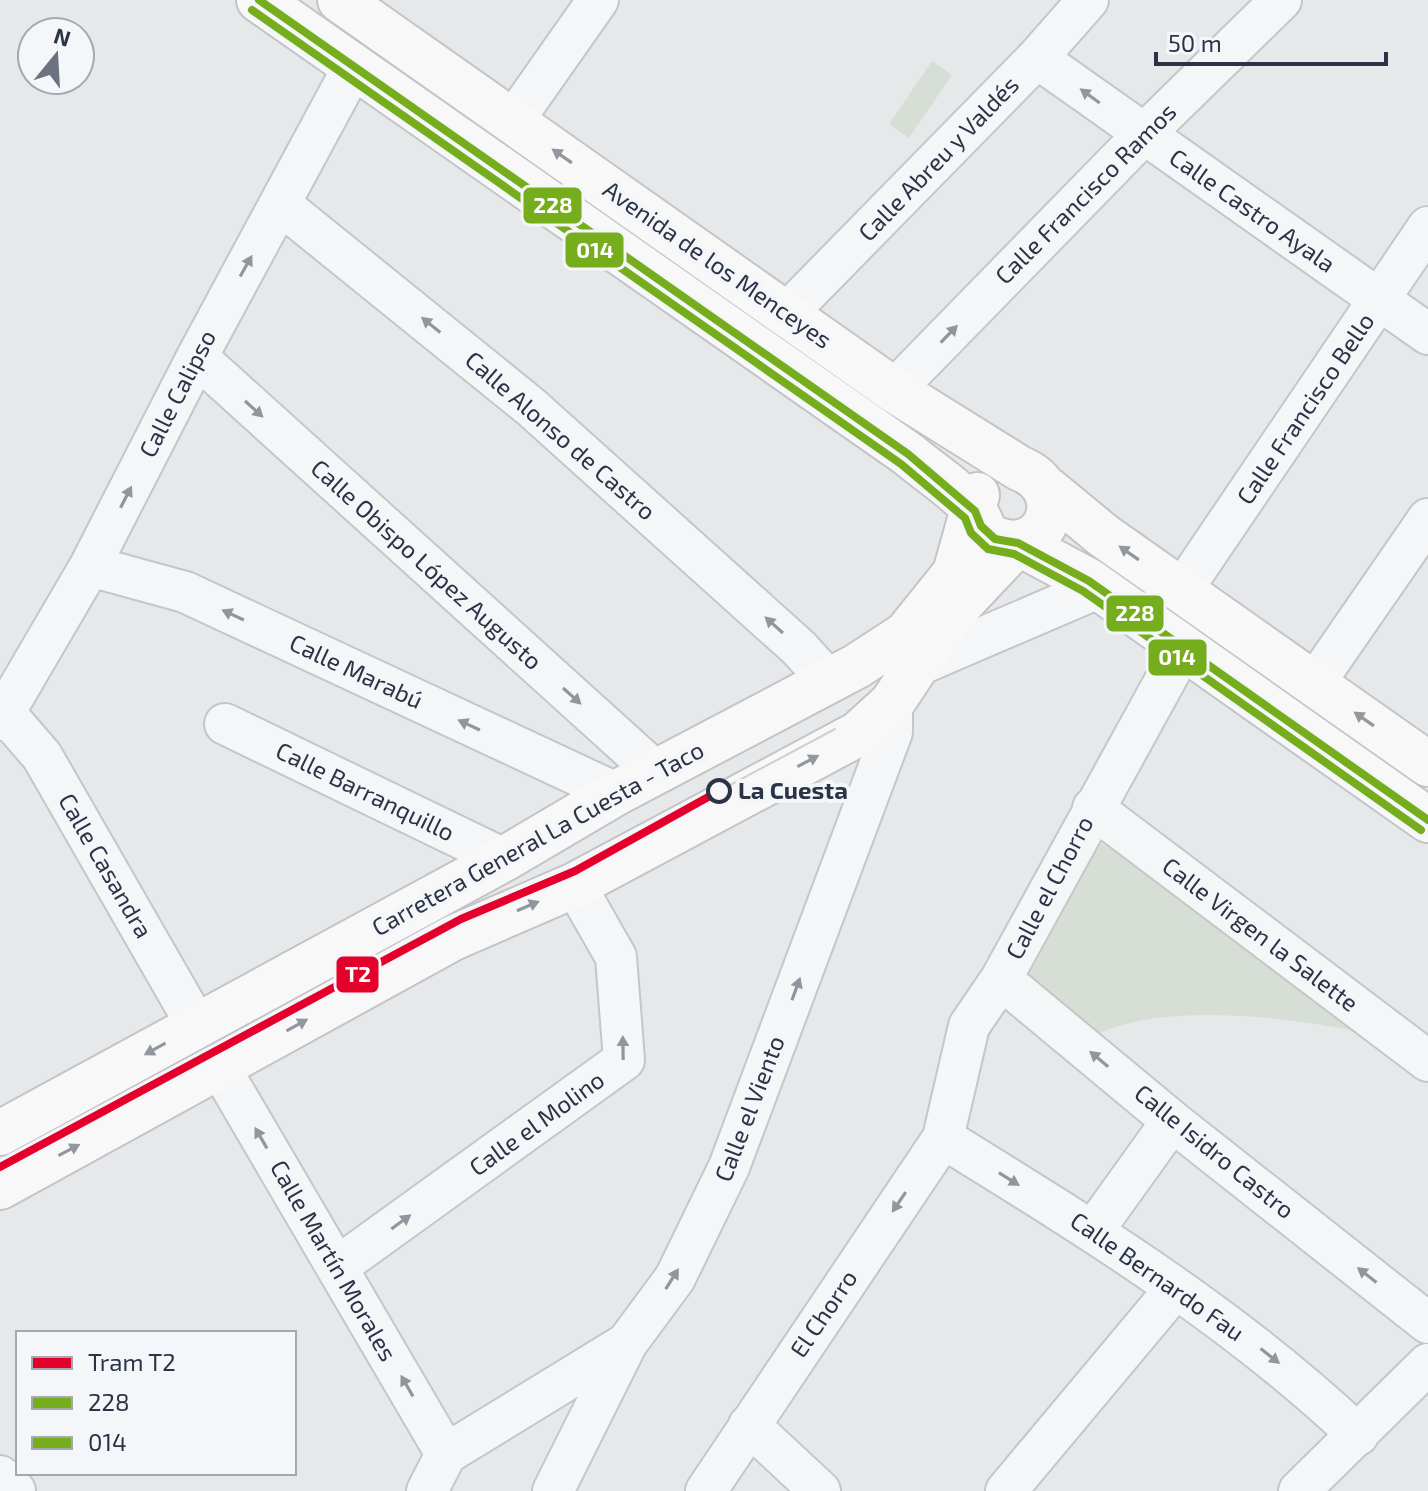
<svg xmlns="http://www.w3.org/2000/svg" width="1428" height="1491" font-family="'Exo 2',sans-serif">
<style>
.green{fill:#d6ded6}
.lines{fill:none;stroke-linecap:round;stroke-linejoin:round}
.minor-casing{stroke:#c4c6c8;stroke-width:44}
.major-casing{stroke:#c2c5c8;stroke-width:48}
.minor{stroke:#f5f6f7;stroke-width:40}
.major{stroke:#f8f8f8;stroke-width:44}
.tram{stroke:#cecfd2;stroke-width:2}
.bus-1-casing{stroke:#f4f6f9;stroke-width:14}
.bus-2-casing{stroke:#f4f6f9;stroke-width:14}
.bus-1{stroke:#75ad1c;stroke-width:8}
.bus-2{stroke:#75ad1c;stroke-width:8}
.tram-1-casing{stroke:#f4f6f9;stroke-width:14}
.tram-1{stroke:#e4002b;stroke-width:8}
.oneway{fill:#90959e}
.oneway2{fill:#92969e}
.stop-dot{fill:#f4f6f9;stroke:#2b3445;stroke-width:4}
.labels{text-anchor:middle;stroke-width:8;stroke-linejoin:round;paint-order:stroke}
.street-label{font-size:24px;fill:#2b3445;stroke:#f4f6f9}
.stop-label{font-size:24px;font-weight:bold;fill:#2b3445;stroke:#f4f6f9;text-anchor:start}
.line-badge{stroke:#f4f6f9;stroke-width:3}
.badge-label{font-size:22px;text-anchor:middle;font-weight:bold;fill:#fff}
</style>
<rect width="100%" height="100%" fill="#e6e8ea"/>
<path class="green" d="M 932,61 L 952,75 L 909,138 L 889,124 Z
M 1101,843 L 1153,875 L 1356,1031 C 1286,1017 1159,1001 1095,1036 L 1023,974 Z"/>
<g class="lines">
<defs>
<path id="minor" d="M 1037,58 L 1428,334
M 513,121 L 598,0
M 280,204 L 531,407 L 799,648 L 829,681
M 786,314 L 1037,58 L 1088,0
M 197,357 L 656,772
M 894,390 L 1144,134 L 1281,0
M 90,566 L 185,592 L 616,793
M 1182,590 L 1428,227
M 914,667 L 1098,588
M 1314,684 L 1428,519
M 4,712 L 42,756 L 197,1026
M 0,720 L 90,566 L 197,357 L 354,66
M 225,724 L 504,859
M 1093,808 L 1428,1061
M 1001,979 L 1172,1121 L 1428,1323
M 220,1068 L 446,1454
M 943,1138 C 1087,1227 1234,1317 1358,1435
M 1093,1231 L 1172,1121
M 337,1267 L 624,1060 L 616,957 L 575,885
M 749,1425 L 820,1491
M 0,1476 L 15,1491
M 427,1491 L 446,1454 L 627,1343
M 553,1491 L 627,1343 L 675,1278 L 729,1167 L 892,732 L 892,703
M 706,1491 L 943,1138 L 969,1026 L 1001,979 L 1183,648
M 1006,1491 L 1175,1289
M 1299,1491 L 1428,1364"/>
<path id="major" d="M 259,0 L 908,454 C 929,472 957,489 974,510 C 982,520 982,534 995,539 C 1047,559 1074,490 1019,468 L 894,390 L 340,0
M 1047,489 L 1104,536 L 1428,764
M 1018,543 L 1089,581 L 1428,820
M 0,1133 L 504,859 L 616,793 L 857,666 L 906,634 L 955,573 L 977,495
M 0,1187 L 453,938 L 575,885 L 858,734 L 892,703 L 951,614 L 1018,543"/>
</defs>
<use href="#minor" class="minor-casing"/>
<use href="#major" class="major-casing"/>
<use href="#minor" class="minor"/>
<use href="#major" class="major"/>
<path class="tram" d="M 719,791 L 835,729"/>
<defs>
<path id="bus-1" d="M 259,0 L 908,454 L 975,511 L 981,526 L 995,539 L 1018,543 L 1089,581 L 1428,820"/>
<path id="bus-2" d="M 252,10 L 901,464 L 965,518 L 971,533 L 988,549 L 1014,554 L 1083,591 L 1421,830"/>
</defs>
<use href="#bus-1" class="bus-1-casing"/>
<use href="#bus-2" class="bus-2-casing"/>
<use href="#bus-1" class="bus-1"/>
<use href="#bus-2" class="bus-2"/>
<defs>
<path id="tram-1" d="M 0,1167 L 461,919 L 575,871 L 719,791"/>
</defs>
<use href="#tram-1" class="tram-1-casing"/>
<use href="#tram-1" class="tram-1"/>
</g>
<defs><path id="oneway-solid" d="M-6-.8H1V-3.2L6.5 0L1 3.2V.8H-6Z" transform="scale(2)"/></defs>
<g class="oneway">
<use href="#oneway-solid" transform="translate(1090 96) rotate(-144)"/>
<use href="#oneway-solid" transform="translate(246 266) rotate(-61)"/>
<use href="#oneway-solid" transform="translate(431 325) rotate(-141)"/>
<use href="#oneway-solid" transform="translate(949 334) rotate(-46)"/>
<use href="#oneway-solid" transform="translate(254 409) rotate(42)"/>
<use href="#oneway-solid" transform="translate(126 497) rotate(-63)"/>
<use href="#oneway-solid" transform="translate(233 615) rotate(-155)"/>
<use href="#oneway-solid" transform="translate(774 625) rotate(-138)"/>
<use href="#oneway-solid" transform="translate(572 696) rotate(42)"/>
<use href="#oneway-solid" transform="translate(469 725) rotate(-155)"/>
<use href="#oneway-solid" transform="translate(796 989) rotate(-70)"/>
<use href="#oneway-solid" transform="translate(623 1048) rotate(-91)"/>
<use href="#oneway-solid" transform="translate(1099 1059) rotate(-140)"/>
<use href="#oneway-solid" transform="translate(261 1138) rotate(-120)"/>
<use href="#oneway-solid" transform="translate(1009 1179) rotate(32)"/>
<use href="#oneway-solid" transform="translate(899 1202) rotate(124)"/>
<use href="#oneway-solid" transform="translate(401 1222) rotate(-36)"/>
<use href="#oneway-solid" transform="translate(1367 1275) rotate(-142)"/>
<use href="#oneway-solid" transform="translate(672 1279) rotate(-58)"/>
<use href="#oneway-solid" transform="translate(1270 1356) rotate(38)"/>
<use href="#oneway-solid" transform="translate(407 1386) rotate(-120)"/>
</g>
<g class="oneway2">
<use href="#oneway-solid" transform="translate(562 156) rotate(-145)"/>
<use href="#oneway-solid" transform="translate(1129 553) rotate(-145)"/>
<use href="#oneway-solid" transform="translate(1364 719) rotate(-145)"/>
<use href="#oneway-solid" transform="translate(808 761) rotate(-28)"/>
<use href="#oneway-solid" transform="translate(528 906) rotate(-23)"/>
<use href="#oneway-solid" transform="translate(297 1025) rotate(-29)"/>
<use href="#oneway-solid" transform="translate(155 1049) rotate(151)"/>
<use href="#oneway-solid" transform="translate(69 1150) rotate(-28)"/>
</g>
<circle class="stop-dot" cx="719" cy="791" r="11"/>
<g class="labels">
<g class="street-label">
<text transform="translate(939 159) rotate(-46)" y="8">Calle Abreu y Valdés</text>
<text transform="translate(1086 194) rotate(-45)" y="8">Calle Francisco Ramos</text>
<text transform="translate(1252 211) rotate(35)" y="8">Calle Castro Ayala</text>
<text transform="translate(717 265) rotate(35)" y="8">Avenida de los Menceyes</text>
<text transform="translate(178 394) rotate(-63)" y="8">Calle Calipso</text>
<text transform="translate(1306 409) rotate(-56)" y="8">Calle Francisco Bello</text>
<text transform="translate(560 436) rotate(41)" y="8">Calle Alonso de Castro</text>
<text transform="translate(426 565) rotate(42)" y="8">Calle Obispo López Augusto</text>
<text transform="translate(356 672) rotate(25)" y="8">Calle Marabú</text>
<text transform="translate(365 792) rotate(26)" y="8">Calle Barranquillo</text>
<text transform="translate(538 839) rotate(-29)" y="8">Carretera General La Cuesta - Taco</text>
<text transform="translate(105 866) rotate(60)" y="8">Calle Casandra</text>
<text transform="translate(1050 888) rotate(-62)" y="8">Calle el Chorro</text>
<text transform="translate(1260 935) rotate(37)" y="8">Calle Virgen la Salette</text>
<text transform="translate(750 1109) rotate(-69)" y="8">Calle el Viento</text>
<text transform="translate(537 1124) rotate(-36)" y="8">Calle el Molino</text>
<text transform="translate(1214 1152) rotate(39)" y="8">Calle Isidro Castro</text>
<text transform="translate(333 1261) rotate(60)" y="8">Calle Martín Morales</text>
<text transform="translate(1157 1277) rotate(35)" y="8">Calle Bernardo Fau</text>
<text transform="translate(824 1314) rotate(-56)" y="8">El Chorro</text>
</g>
<g class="stop-label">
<text x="738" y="799">La Cuesta</text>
</g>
</g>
<g class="line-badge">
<rect x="522" y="186" width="61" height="39" rx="8" fill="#75ad1c"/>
<rect x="564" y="231" width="61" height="38" rx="8" fill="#75ad1c"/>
<rect x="1105" y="594" width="60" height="39" rx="8" fill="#75ad1c"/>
<rect x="1147" y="638" width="61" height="39" rx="8" fill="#75ad1c"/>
<rect x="335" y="955" width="45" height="39" rx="8" fill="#e4002b"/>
</g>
<g class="badge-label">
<text x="553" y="213">228</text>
<text x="595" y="258">014</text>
<text x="1135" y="621">228</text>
<text x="1177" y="665">014</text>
<text x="358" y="982">T2</text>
</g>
<rect x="16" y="1331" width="280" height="144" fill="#f4f6f9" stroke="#a4a8b1" stroke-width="2"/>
<rect x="32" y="1357" width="40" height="12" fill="#e4002b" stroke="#a4a8b1" stroke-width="2"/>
<text x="88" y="1371" font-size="24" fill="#2b3445">Tram T2</text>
<rect x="32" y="1397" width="40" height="12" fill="#75ad1c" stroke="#a4a8b1" stroke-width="2"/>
<text x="88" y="1411" font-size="24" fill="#2b3445">228</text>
<rect x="32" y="1437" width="40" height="12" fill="#75ad1c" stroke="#a4a8b1" stroke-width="2"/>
<text x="88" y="1451" font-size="24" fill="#2b3445">014</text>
<g transform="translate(56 56) rotate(18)"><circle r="38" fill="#f4f6f9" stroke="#a4a8b1" stroke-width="2"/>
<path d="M0-6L14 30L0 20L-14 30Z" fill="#6c737f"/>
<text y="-12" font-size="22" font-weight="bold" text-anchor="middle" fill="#2b3445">N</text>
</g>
<path d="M1156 52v12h230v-12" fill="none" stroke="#2b3445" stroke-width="4"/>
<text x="1168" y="52" font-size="24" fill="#2b3445" stroke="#f4f6f9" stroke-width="6" paint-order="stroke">50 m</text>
</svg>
